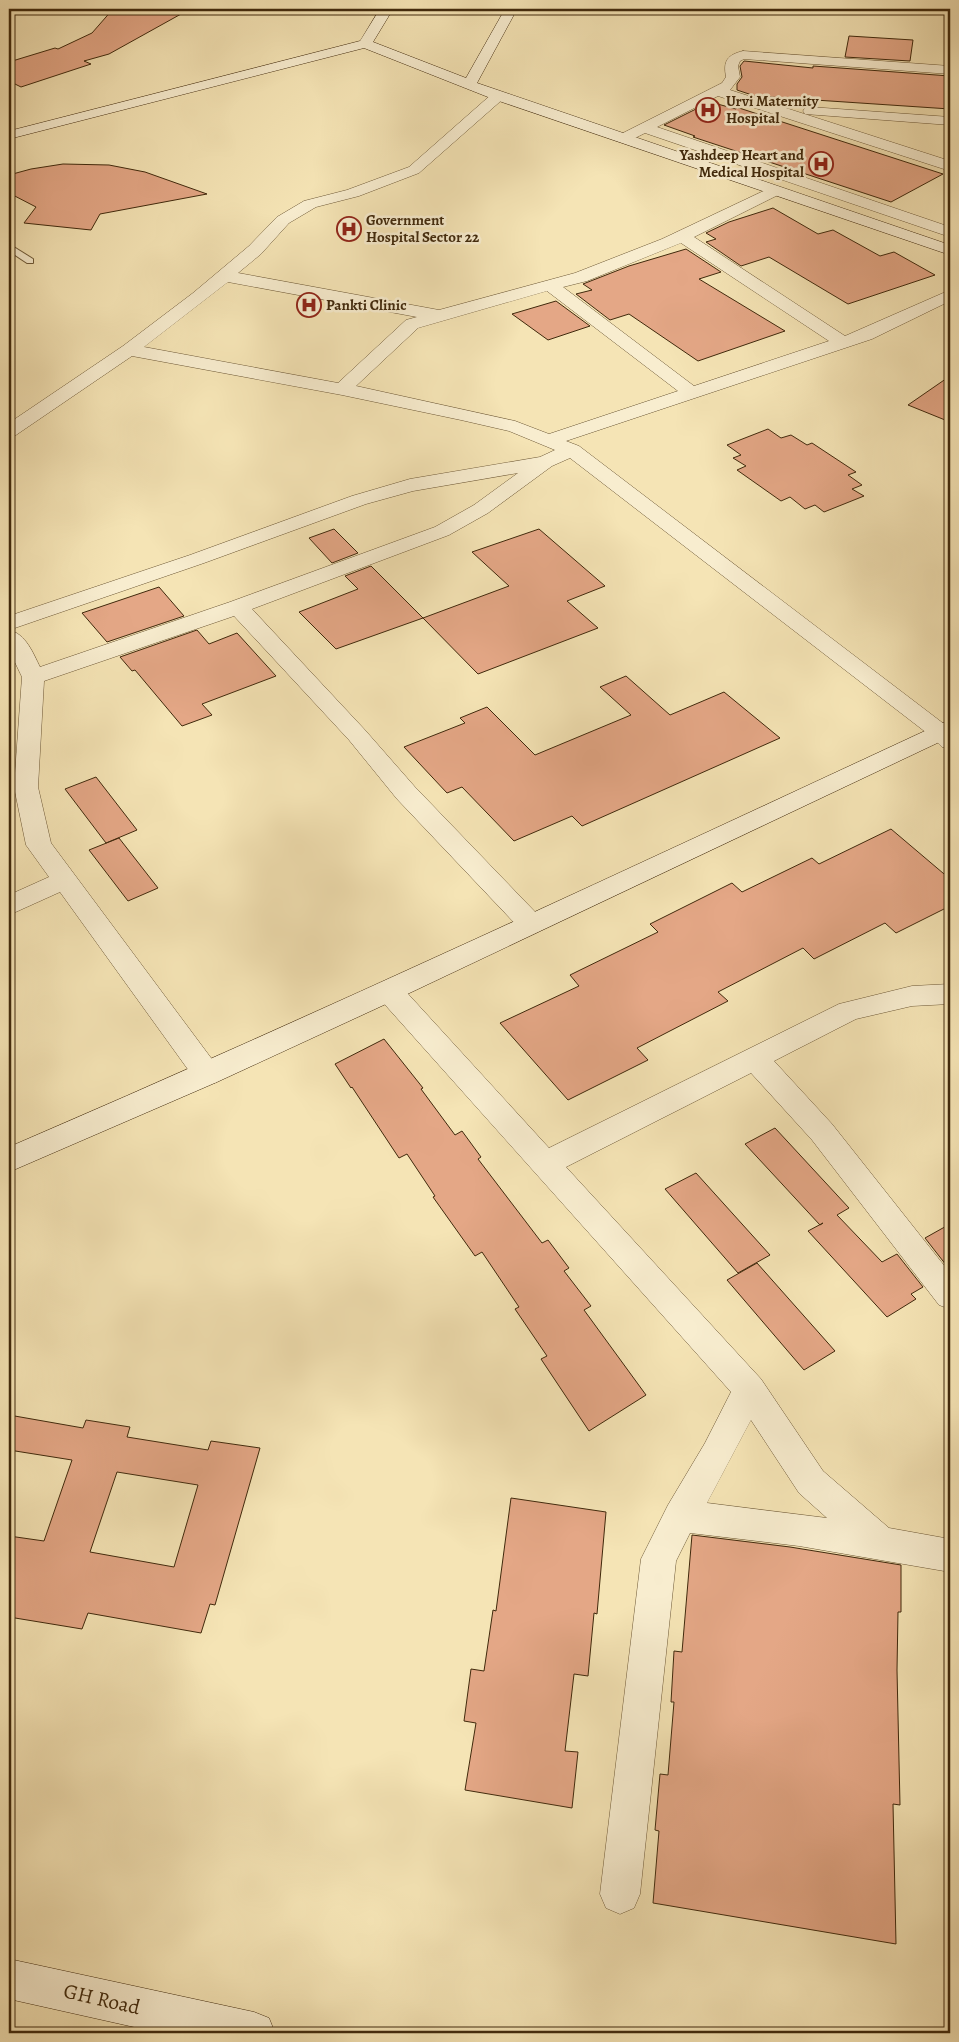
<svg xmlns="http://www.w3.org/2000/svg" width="959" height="2042" font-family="Alegreya,serif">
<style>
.building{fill:#e4a786;stroke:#40290c;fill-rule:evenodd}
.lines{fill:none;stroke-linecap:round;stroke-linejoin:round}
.lane-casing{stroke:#6d5836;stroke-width:2}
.street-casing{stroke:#6d5836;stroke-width:1}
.secondary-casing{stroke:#40290c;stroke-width:1}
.lane{fill:#f8edcf;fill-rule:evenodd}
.street{fill:#f8edcf;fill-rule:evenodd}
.secondary{fill:#f8edcf;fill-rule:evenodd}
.labels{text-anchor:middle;stroke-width:5;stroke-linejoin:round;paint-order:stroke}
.far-poi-label{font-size:15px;font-weight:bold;fill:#40290c;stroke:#f8edcf;text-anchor:start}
.near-street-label{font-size:21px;fill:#40290c;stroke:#f8edcf}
</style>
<rect width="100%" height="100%" fill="#f5e4b5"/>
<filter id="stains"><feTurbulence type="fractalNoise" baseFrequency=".004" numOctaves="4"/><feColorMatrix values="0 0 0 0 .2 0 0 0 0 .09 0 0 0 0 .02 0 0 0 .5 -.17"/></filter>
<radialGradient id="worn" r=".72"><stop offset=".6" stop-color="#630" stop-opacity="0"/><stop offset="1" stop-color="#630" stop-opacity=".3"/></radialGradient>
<path class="building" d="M 113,9 L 190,9 L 109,54 L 84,61 L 91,64 L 21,87 L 9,81 L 9,62 L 55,48 L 58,49 L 92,33 Z
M 849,36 L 913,40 L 910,61 L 845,57 Z
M 744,61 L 813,68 L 813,66 L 950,76 L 950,109 L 755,96 L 737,90 L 737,84 L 742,77 L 740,66 Z
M 710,102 L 736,109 L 736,107 L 943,174 L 891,202 L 693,137 L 695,136 L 664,125 Z
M 63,164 L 109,165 L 145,172 L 207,194 L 100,214 L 91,230 L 24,223 L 36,207 L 9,193 L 9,175 L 31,169 Z
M 773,208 L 818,234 L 833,230 L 880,256 L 894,252 L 935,275 L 848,304 L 769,257 L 741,266 L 706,242 L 716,239 L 706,233 L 729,222 Z
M 686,249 L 721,272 L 699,279 L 785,331 L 698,361 L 629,314 L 610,320 L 576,294 L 592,290 L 583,284 L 629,266 Z
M 556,301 L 590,326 L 548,340 L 512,314 Z
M 950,376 L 950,422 L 908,405 Z
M 768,429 L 781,438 L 791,435 L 807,445 L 812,443 L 856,472 L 848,475 L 862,485 L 852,489 L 864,496 L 824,512 L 815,505 L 805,509 L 790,497 L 781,501 L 737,470 L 746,466 L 733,458 L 741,455 L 727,445 Z
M 334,529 L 358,553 L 332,563 L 309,538 Z
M 539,529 L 605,586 L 567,601 L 598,628 L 478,674 L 423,618 L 509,586 L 472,552 Z
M 371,566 L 423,618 L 336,649 L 299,612 L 358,589 L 345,576 Z
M 159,587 L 184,616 L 107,642 L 82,613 Z
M 197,630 L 209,644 L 237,633 L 276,676 L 202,704 L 212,715 L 182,726 L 135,670 L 132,671 L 120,657 Z
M 626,676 L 670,715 L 724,692 L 780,738 L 582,826 L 572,816 L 514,841 L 462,787 L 447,793 L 404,747 L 465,723 L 460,718 L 487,707 L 535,755 L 631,715 L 600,687 Z
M 96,777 L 137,830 L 106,843 L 65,789 Z
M 891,829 L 950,879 L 950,906 L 896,933 L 885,923 L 814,959 L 803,948 L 718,992 L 728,1001 L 637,1048 L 648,1060 L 568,1100 L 500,1023 L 579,986 L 570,975 L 658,932 L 650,924 L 732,883 L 742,892 L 812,858 L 819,864 Z
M 119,838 L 158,888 L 128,901 L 89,850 Z
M 384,1039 L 423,1088 L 421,1089 L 455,1135 L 462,1131 L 481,1157 L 478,1159 L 542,1243 L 548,1240 L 569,1268 L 564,1271 L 591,1306 L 584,1310 L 646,1395 L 589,1431 L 541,1359 L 547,1356 L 515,1309 L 519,1307 L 482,1252 L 475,1256 L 433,1197 L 435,1196 L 407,1154 L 399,1158 L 352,1087 L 351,1088 L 335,1064 Z
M 775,1128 L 849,1208 L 837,1215 L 882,1262 L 897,1254 L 923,1287 L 911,1294 L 916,1299 L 887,1317 L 808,1231 L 823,1223 L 820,1225 L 745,1144 Z
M 696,1173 L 770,1255 L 738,1273 L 665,1189 Z
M 950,1224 L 950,1270 L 925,1238 Z
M 757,1263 L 835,1351 L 804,1370 L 727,1280 Z
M 9,1415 L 83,1428 L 86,1420 L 130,1427 L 127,1437 L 208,1450 L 211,1441 L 260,1448 L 215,1605 L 210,1604 L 201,1633 L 88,1613 L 82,1629 L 9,1617 L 9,1536 L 44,1541 L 72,1460 L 9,1450 ZM 117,1472 L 198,1485 L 174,1567 L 90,1552 Z
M 511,1498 L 606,1512 L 597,1614 L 594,1613 L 588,1676 L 574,1674 L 565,1751 L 578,1752 L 572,1808 L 465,1790 L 476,1723 L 464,1721 L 471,1669 L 484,1671 L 493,1610 L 496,1611 Z
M 692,1535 L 790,1547 L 901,1565 L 901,1612 L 898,1612 L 897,1670 L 900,1805 L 893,1804 L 896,1944 L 653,1903 L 659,1831 L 655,1830 L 660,1774 L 668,1775 L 674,1702 L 671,1702 L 674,1651 L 682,1652 Z"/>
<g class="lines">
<defs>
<path id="lane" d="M 9,244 L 33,259 L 33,263 L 27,263 L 9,251 Z"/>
<path id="street" d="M 743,51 L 950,66 L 950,74 L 744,59 L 740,61 L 738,66 L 740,77 L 730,90 L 950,161 L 950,171 L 718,96 L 657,127 L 950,227 L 950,237 L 645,133 L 629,141 L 619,141 L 616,138 L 619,135 L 722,83 L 726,77 C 723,61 727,55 743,51 Z
M 498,92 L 503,93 L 505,96 L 503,99 L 419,173 L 359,196 L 316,207 L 289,223 L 261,254 L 238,273 L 439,310 L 575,273 L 662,239 L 774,186 L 780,188 L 782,191 L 780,194 L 694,237 L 845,336 L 950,290 L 950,301 L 872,339 L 566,441 L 579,446 L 948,727 L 950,729 L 950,749 L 942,747 L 932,737 L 570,458 L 552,466 L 488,513 L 449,535 L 252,609 L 365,730 L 415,787 L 540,917 L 544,924 L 540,931 L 531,933 L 522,931 L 397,799 L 349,740 L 234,616 L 44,681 L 38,787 L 51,843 L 217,1066 L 221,1074 L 217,1082 L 207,1085 L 197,1082 L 60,892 L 9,915 L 9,895 L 49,877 L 26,845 L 14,787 L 22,677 L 9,650 L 9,630 C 26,634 33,653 40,667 L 230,602 L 435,527 L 474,505 L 518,473 L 413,491 L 366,504 L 204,563 L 9,630 L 9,616 L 190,555 L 352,496 L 410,479 L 540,457 L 555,450 L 509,431 L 461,420 L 342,395 L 132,356 L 16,435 L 9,437 L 9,423 L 123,346 L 193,293 L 249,246 L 277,217 L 304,201 L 347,190 L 409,167 L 493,93 ZM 681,243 L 829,341 L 694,386 L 563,287 L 587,281 ZM 228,282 L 417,317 L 406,320 L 338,383 L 144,347 ZM 547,291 L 678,391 L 549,434 L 515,421 L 356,386 L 418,328 Z
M 810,107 L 950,117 L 950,125 L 805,114 L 803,111 L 805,108 Z
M 389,981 L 399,984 L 549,1148 L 839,1004 L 912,986 L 950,984 L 950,1004 L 912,1006 L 856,1019 L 774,1061 L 832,1124 L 950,1273 L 950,1309 L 939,1305 L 812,1140 L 751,1073 L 566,1167 L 761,1379 L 823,1471 L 889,1528 L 950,1539 L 950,1572 L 799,1546 L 690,1533 L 676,1561 L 640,1894 L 634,1908 L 620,1914 L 606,1908 L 600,1894 L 641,1559 L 668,1505 L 705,1443 L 731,1392 L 379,998 L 375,991 L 379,984 ZM 751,1420 L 799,1493 L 827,1518 L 707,1503 Z"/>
<path id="secondary" d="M 380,9 L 393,9 L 373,42 L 466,78 L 505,9 L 517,9 L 477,83 L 950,245 L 950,255 L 493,99 L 364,48 L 9,139 L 9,131 L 360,41 Z
M 926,9 L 950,9 L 950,14 L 927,12 Z
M 950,721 L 950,737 L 399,998 L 217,1082 L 9,1172 L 9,1147 C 323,1012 632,867 942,723 Z
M 9,1959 L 254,2012 L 269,2018 L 275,2033 L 161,2033 L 9,1999 Z"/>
</defs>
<use href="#lane" class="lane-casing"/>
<use href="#street" class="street-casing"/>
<use href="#secondary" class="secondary-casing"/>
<use href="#lane" class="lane"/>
<use href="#street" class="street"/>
<use href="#secondary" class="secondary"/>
</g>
<defs>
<symbol id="hospital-ring" viewBox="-11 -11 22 22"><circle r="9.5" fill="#f8edcf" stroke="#8f2418" stroke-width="1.5"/><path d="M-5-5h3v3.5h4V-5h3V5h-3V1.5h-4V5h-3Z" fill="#8f2418"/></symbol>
</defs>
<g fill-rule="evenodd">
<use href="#hospital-ring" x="694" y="96" width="28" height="28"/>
<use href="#hospital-ring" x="807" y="150" width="28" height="28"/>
<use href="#hospital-ring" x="335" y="215" width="28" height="28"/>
<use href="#hospital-ring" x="295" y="291" width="28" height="28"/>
</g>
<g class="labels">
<g class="far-poi-label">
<text x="726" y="106">Urvi Maternity<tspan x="726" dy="17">Hospital</tspan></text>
<text x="804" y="160" text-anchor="end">Yashdeep Heart and<tspan x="804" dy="17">Medical Hospital</tspan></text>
<text x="366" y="225">Government<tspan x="366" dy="17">Hospital Sector 22</tspan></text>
<text x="326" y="310">Pankti Clinic</text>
</g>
<g class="near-street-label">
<text transform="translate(102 1999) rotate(13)" y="7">GH Road</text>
</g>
</g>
<rect width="959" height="2042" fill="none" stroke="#f5e4b5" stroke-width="30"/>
<rect x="10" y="10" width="939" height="2022" fill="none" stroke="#40290c" stroke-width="2.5"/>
<rect x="15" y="15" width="929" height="2012" fill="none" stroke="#40290c"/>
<rect width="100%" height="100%" filter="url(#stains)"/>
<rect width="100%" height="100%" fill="url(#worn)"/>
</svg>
